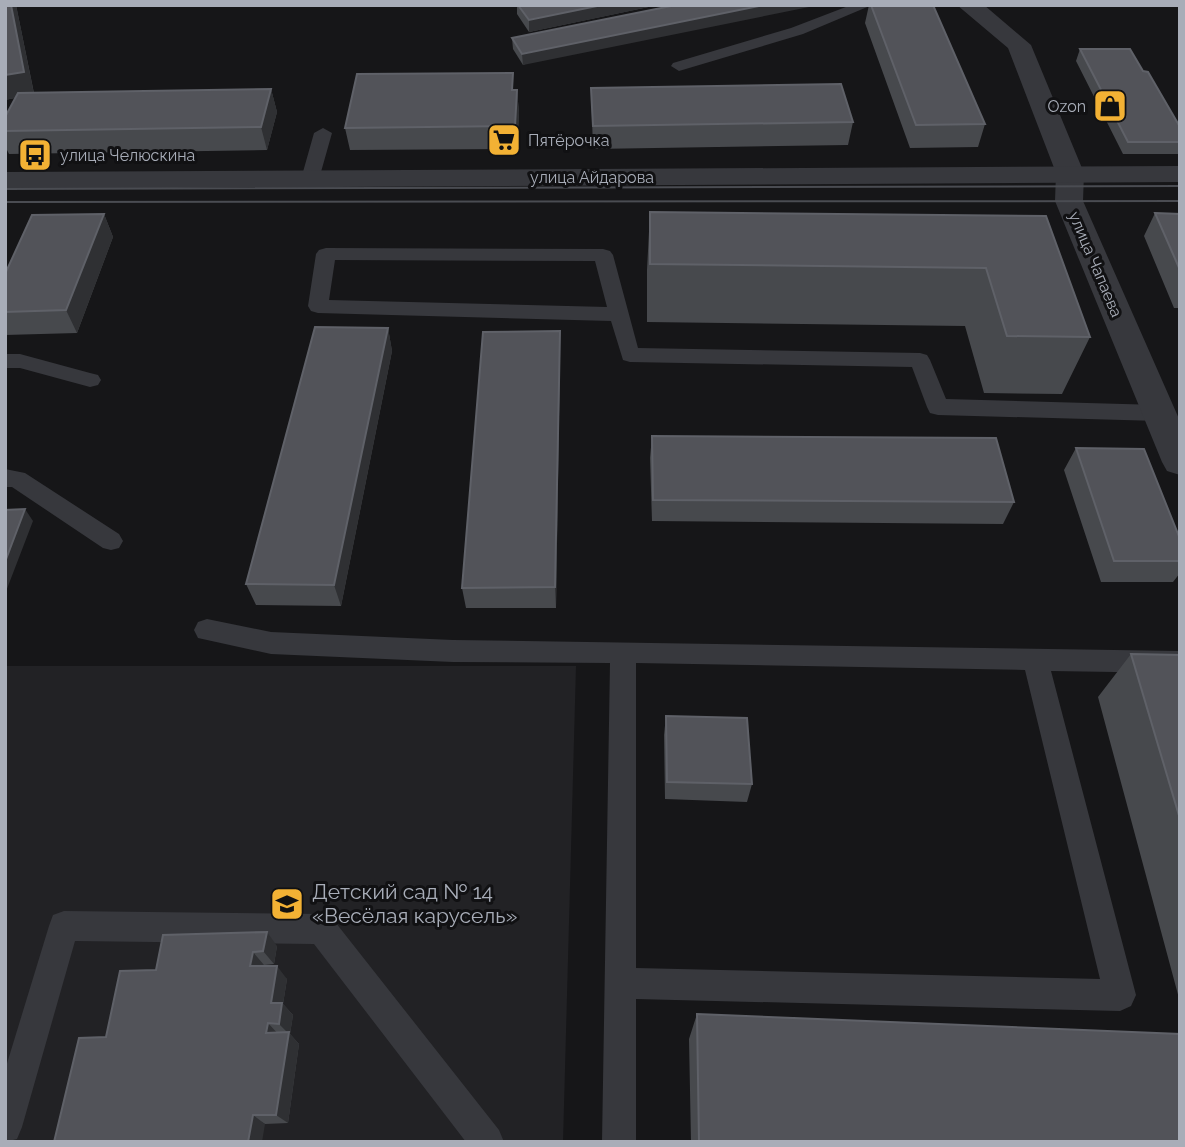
<svg xmlns="http://www.w3.org/2000/svg" width="1185" height="1147" font-family="Raleway,sans-serif">
<style>
.built{fill:#222225}
.lines{fill:none;stroke-linecap:round;stroke-linejoin:round}
.service{fill:#37383d;fill-rule:evenodd}
.minor{fill:#37383d;fill-rule:evenodd}
.tertiary{fill:#37383d;fill-rule:evenodd}
.tram{stroke:#4a4c52;stroke-width:2}
.wall{fill:#47494d}
.shaded-wall{fill:#2f3033}
.building{fill:#525359;stroke:#5f6168;stroke-width:2}
.labels{text-anchor:middle;stroke-width:6;stroke-linejoin:round;paint-order:stroke}
.far-poi-label{font-size:16px;fill:#a8adb8;stroke:#111113;text-anchor:start}
.far-street-label{font-size:16px;fill:#a8adb8;stroke:#111113}
.near-poi-label{font-size:21px;fill:#a8adb8;stroke:#111113;text-anchor:start}
</style>
<rect width="100%" height="100%" fill="#161618"/>
<path class="built" d="M 5,666 L 576,666 L 563,1142 L 5,1142 Z"/>
<g class="lines">
<path class="service" d="M 851,5 L 872,5 L 803,34 L 679,71 L 671,66 L 673,63 L 791,28 Z
M 323,128 L 332,133 L 319,179 L 316,183 L 304,183 L 301,179 L 314,133 Z
M 326,248 L 603,249 L 610,251 L 613,255 L 638,348 L 920,353 L 927,355 L 930,360 L 946,399 L 1159,405 L 1167,407 L 1170,413 L 1167,419 L 1159,421 L 938,415 L 930,413 L 927,407 L 912,367 L 630,362 L 623,360 L 611,321 L 318,313 L 311,311 L 308,306 L 316,254 L 319,250 ZM 335,260 L 595,261 L 607,307 L 329,300 Z
M 5,354 L 20,354 L 90,373 L 98,375 L 101,380 L 98,385 L 90,387 L 20,368 L 5,368 Z
M 5,469 L 25,473 L 119,534 L 123,541 L 119,548 L 111,550 L 103,548 L 12,487 L 5,487 Z
M 207,619 L 271,632 L 453,640 L 1180,651 L 1180,673 L 1051,671 L 1136,995 L 1131,1006 L 1120,1011 L 636,999 L 636,1142 L 602,1142 L 610,663 L 453,662 L 271,654 L 198,638 L 194,630 L 198,622 ZM 636,663 L 1025,670 L 1100,979 L 636,968 Z
M 64,911 L 321,914 L 332,918 L 499,1130 L 504,1142 L 466,1142 L 314,944 L 75,941 L 22,1127 L 17,1139 L 5,1142 L 5,1070 L 49,926 L 53,915 Z"/>
<path class="minor" d="M 957,5 L 984,5 L 1031,45 L 1084,173 L 1083,201 L 1180,421 L 1180,475 L 1167,471 L 1162,462 L 1055,201 L 1056,173 L 1008,48 Z"/>
<path class="tertiary" d="M 1180,166 L 1180,182 L 5,189 L 5,172 Z"/>
<path class="tram" d="M 5,189 L 1180,186
M 5,202 L 1180,201"/>
</g>
<path class="wall" d="M 5,5 L 16,5 L 34,93 L 271,89 L 277,112 L 267,150 L 9,154 L 5,146 L 5,117 L 15,98 L 5,100 Z
M 517,5 L 658,5 L 529,32 L 517,14 Z
M 676,5 L 523,65 L 513,49 L 512,38 Z
M 869,5 L 933,5 L 985,124 L 978,147 L 910,148 L 865,23 Z
M 1080,49 L 1143,71 L 1180,127 L 1180,154 L 1123,154 L 1076,61 Z
M 591,88 L 853,122 L 848,145 L 593,149 Z
M 514,90 L 517,90 L 519,113 L 517,149 L 350,150 L 345,128 Z
M 650,212 L 1046,216 L 1090,337 L 1062,394 L 984,393 L 965,326 L 647,322 L 647,270 Z
M 1155,213 L 1180,214 L 1180,308 L 1174,308 L 1144,236 Z
M 104,214 L 113,237 L 77,333 L 5,335 L 5,274 Z
M 388,328 L 392,351 L 341,606 L 256,605 L 246,584 Z
M 560,331 L 560,354 L 556,608 L 466,608 L 462,588 Z
M 652,436 L 1014,502 L 1003,524 L 652,521 L 650,458 Z
M 1076,448 L 1180,539 L 1180,573 L 1173,582 L 1101,582 L 1064,470 Z
M 1131,654 L 1180,655 L 1180,1002 L 1098,697 Z
M 666,716 L 752,784 L 747,802 L 665,799 L 664,735 Z
M 277,946 L 274,964 L 264,965 L 264,966 L 287,979 L 283,1004 L 293,1015 L 290,1034 L 299,1044 L 288,1123 L 265,1124 L 106,1037 L 156,970 Z
M 697,1014 L 1180,1142 L 691,1142 L 689,1039 Z"/>
<path class="shaded-wall" d="M 11,5 L 16,5 L 34,94 L 5,100 L 5,75 Z
M 602,5 L 658,5 L 529,32 L 529,20 Z
M 764,5 L 819,5 L 523,65 L 522,54 Z
M 271,89 L 277,112 L 267,150 L 261,127 Z
M 517,90 L 519,113 L 517,149 L 515,126 Z
M 104,214 L 113,237 L 77,333 L 66,310 Z
M 388,328 L 392,351 L 341,606 L 334,585 Z
M 560,331 L 560,354 L 556,608 L 555,587 Z
M 25,509 L 33,521 L 5,594 L 5,562 Z
M 267,932 L 277,946 L 274,964 L 263,951 Z
M 253,952 L 264,965 L 262,979 L 250,966 Z
M 277,966 L 287,979 L 283,1004 L 293,1015 L 290,1034 L 299,1044 L 288,1123 L 276,1115 L 289,1034 L 279,1024 L 271,1003 Z
M 268,1023 L 279,1035 L 266,1033 Z
M 253,1115 L 265,1124 L 262,1142 L 248,1142 Z"/>
<path class="building" d="M 5,5 L 11,5 L 24,72 L 5,75 Z
M 518,5 L 602,5 L 529,20 Z
M 676,5 L 764,5 L 522,54 L 512,38 Z
M 871,5 L 933,5 L 985,124 L 916,125 Z
M 1080,49 L 1130,49 L 1143,71 L 1148,72 L 1180,127 L 1180,142 L 1128,142 Z
M 513,73 L 512,90 L 517,90 L 515,126 L 345,128 L 357,74 Z
M 841,84 L 853,122 L 593,126 L 591,88 Z
M 271,89 L 261,127 L 5,131 L 5,117 L 18,93 Z
M 650,212 L 1046,216 L 1090,337 L 1007,336 L 986,268 L 650,264 Z
M 1155,213 L 1180,214 L 1180,270 Z
M 104,214 L 66,310 L 5,312 L 5,274 L 32,215 Z
M 315,327 L 388,328 L 334,585 L 246,584 Z
M 560,331 L 555,587 L 462,588 L 483,332 Z
M 652,436 L 996,438 L 1014,502 L 653,500 Z
M 1076,448 L 1144,449 L 1180,539 L 1180,561 L 1114,561 Z
M 25,509 L 5,562 L 5,510 Z
M 1131,654 L 1180,655 L 1180,819 Z
M 666,716 L 747,718 L 752,784 L 667,782 Z
M 267,932 L 263,951 L 253,952 L 250,966 L 277,966 L 271,1003 L 282,1003 L 279,1024 L 268,1023 L 266,1033 L 289,1032 L 276,1115 L 253,1115 L 248,1142 L 54,1142 L 79,1038 L 106,1037 L 120,971 L 156,970 L 163,935 Z
M 697,1014 L 1180,1034 L 1180,1142 L 699,1142 Z"/>
<defs>
<symbol id="shop-square" viewBox="-11 -11 22 22"><rect x="-9" y="-9" width="18" height="18" rx="4" fill="#f2b134" stroke="#111113"/><path d="M-5-2.5h2.3a2.7 3.5 0 0 1 5.4 0H5L5.5 6h-11ZM-1.5-2.5h3a1.5 2.3 0 0 0-3 0Z" fill="#111"/></symbol>
<symbol id="supermarket-square" viewBox="-11 -11 22 22"><rect x="-9" y="-9" width="18" height="18" rx="4" fill="#f2b134" stroke="#111113"/><path d="M-6-5.5h2.5l.6 2H6L4.5 2H-2.5L-4.4-4H-6ZM-1.5 3.2a1.3 1.3 0 1 0 .1 0ZM3 3.2a1.3 1.3 0 1 0 .1 0Z" fill="#111"/></symbol>
<symbol id="bus-square" viewBox="-11 -11 22 22"><rect x="-9" y="-9" width="18" height="18" rx="4" fill="#f2b134" stroke="#111113"/><path d="M-5-6H5V4H4V6H2V4H-2V6H-4V4H-5ZM-3.5-4V0h7V-4ZM-3.5 1.2v1.5H-2V1.2ZM2 1.2v1.5H3.5V1.2Z" fill="#111"/></symbol>
<symbol id="school-square" viewBox="-11 -11 22 22"><rect x="-9" y="-9" width="18" height="18" rx="4" fill="#f2b134" stroke="#111113"/><path d="M0-5L7-2L0 1L-7-2ZM-4 1L0 2.5L4 1V4Q0 6-4 4Z" fill="#111"/></symbol>
</defs>
<g fill-rule="evenodd">
<use href="#shop-square" x="1091" y="87" width="38" height="38"/>
<use href="#supermarket-square" x="485" y="121" width="38" height="38"/>
<use href="#bus-square" x="16" y="136" width="38" height="38"/>
<use href="#school-square" x="268" y="885" width="38" height="38"/>
</g>
<g class="labels">
<g class="far-poi-label">
<text x="1086" y="112" text-anchor="end">Ozon</text>
<text x="528" y="146">Пятёрочка</text>
<text x="60" y="161">улица Челюскина</text>
</g>
<g class="far-street-label">
<text x="592" y="183">улица Айдарова</text>
<text transform="translate(1096 264) rotate(67)" y="6">улица Чапаева</text>
</g>
<g class="near-poi-label">
<text x="312" y="899">Детский сад № 14<tspan x="312" dy="24">«Весёлая карусель»</tspan></text>
</g>
</g>
<rect width="1185" height="1147" fill="none" stroke="#a8adb8" stroke-width="14"/>
</svg>
